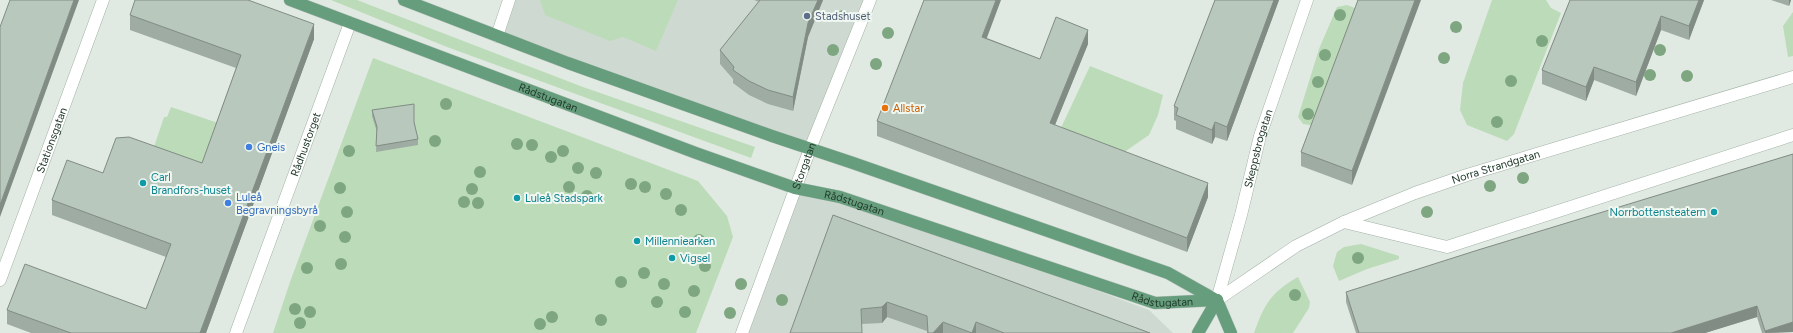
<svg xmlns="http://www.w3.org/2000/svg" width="1793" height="333" font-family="Figtree,sans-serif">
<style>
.built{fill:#cedad1}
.green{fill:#bcdbb9}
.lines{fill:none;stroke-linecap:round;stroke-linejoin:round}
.minor-casing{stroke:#a3b2a7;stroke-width:13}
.major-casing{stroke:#c1c8c4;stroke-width:13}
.minor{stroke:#fff;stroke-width:12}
.major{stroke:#669e7d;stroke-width:12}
.tree{fill:#7ea680}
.wall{fill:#9eaca3}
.shaded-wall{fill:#818c84}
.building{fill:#b8c8bd;stroke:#818c84}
.service-dot{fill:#5c6f8a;stroke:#f0f7f1;stroke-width:1.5}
.food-dot{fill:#e8710a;stroke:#f0f7f1;stroke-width:1.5}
.shop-dot{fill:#3f7fe0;stroke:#f0f7f1;stroke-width:1.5}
.culture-dot{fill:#0f9aa8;stroke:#f0f7f1;stroke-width:1.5}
.labels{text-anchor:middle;stroke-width:4;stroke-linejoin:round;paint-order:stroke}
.service-label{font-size:11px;fill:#4e5e75;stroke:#f0f7f1;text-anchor:start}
.street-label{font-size:11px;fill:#213a2b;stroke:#f0f7f1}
.food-label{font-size:11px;fill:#c56008;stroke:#f0f7f1;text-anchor:start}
.shop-label{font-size:11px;fill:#366cbe;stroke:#f0f7f1;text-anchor:start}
.culture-label{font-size:11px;fill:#0d838f;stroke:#f0f7f1;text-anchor:start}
</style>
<rect width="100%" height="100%" fill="#e0eae2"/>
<path class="built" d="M 508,0 L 868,0 L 810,147 L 496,34 Z
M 796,188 L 903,218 L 1149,310 L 1173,333 L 742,333 Z"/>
<path class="green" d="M 331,0 L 357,0 L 583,87 L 755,147 L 751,158 L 447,47 Z
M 540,0 L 678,0 L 656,51 L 623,37 L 610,41 L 545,15 Z
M 1492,0 L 1546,0 L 1551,8 L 1561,13 L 1514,134 L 1507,141 L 1467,125 L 1460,110 L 1463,83 Z
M 1347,5 L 1360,10 L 1317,126 L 1303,124 L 1298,117 L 1319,49 L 1337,7 Z
M 1793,12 L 1793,56 L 1788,57 L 1783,26 Z
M 373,58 L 698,181 L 727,216 L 733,237 L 696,333 L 273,333 L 290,282 Z
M 1090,66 L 1163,95 L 1158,115 L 1149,135 L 1120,155 L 1059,132 Z
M 171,107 L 221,124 L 204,172 L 150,159 L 164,117 L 167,117 Z
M 1361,244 L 1399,256 L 1399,259 L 1367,269 L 1339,281 L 1333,266 L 1337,252 L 1344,247 Z
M 1298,277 L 1310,302 L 1309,308 L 1293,333 L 1254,333 C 1264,305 1271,292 1298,277 Z"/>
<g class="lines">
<defs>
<g id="minor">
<path d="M 497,36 L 509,0"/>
<path d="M 1344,222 L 1447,247 L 1793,135"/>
<path id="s1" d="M 0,280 L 103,0"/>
<path id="s2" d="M 1217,300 L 1296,246 L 1344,222 L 1415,193 L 1467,175 L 1793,77"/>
<path id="s3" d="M 1217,300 L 1241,215 L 1260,136 L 1307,0"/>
<path id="s4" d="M 236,333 L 350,23"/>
<path id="s5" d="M 742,333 L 810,149 L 870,0"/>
</g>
<g id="major">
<path id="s6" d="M 290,0 L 696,153 L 795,188 L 840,197 L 1155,303 L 1217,300"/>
<path d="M 404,0 L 568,63 L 772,136 L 853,163 L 1168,273 L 1216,300"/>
<path d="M 1217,300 L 1231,333"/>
<path d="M 1198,333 L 1217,300"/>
</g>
</defs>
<use href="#minor" class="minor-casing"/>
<use href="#major" class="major-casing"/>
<use href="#minor" class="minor"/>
<use href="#major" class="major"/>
</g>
<g class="tree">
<circle cx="1340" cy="15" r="6"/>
<circle cx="843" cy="16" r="6"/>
<circle cx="1456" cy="27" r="6"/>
<circle cx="888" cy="33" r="6"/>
<circle cx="1542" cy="41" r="6"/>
<circle cx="833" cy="50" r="6"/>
<circle cx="1660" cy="50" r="6"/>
<circle cx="1325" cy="55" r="6"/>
<circle cx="1444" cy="58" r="6"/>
<circle cx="876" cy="64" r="6"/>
<circle cx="1650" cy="75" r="6"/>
<circle cx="1687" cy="76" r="6"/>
<circle cx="1511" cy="81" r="6"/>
<circle cx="1318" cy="82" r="6"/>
<circle cx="446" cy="104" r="6"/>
<circle cx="1308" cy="114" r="6"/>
<circle cx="1497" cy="122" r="6"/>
<circle cx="435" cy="141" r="6"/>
<circle cx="517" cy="144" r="6"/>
<circle cx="532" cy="145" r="6"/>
<circle cx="349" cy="151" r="6"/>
<circle cx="563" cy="151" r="6"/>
<circle cx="551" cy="157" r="6"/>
<circle cx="578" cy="168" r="6"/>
<circle cx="480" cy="172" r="6"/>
<circle cx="596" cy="173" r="6"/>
<circle cx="1523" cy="178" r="6"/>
<circle cx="631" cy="184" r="6"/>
<circle cx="1490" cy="186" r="6"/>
<circle cx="569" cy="187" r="6"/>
<circle cx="645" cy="187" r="6"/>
<circle cx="340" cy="188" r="6"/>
<circle cx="472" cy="189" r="6"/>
<circle cx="666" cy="194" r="6"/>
<circle cx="587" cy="196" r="6"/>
<circle cx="464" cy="202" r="6"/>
<circle cx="478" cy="203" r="6"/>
<circle cx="681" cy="210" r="6"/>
<circle cx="347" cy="212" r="6"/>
<circle cx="1427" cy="212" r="6"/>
<circle cx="320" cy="226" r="6"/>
<circle cx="345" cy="237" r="6"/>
<circle cx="699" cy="240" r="6"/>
<circle cx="1358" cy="258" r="6"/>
<circle cx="341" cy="264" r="6"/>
<circle cx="705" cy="266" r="6"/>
<circle cx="307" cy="268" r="6"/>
<circle cx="644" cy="273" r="6"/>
<circle cx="621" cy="282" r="6"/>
<circle cx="664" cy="284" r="6"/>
<circle cx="741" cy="284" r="6"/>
<circle cx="694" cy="291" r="6"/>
<circle cx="1295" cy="295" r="6"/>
<circle cx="782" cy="300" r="6"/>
<circle cx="657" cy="302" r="6"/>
<circle cx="295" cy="309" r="6"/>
<circle cx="310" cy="312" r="6"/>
<circle cx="685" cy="312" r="6"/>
<circle cx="730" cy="313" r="6"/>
<circle cx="552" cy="317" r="6"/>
<circle cx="601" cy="320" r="6"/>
<circle cx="300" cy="323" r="6"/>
<circle cx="540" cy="324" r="6"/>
</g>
<path class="wall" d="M 754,0 L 823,0 L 808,37 L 793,111 L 768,104 L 749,95 L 733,83 L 733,79 L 720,64 L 720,50 L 759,2 Z
M 1215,0 L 1279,0 L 1227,141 L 1215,137 L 1212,144 L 1176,129 L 1176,121 L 1174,120 L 1174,106 Z
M 1358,0 L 1352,185 L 1301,166 L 1301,152 Z
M 1570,0 L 1704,0 L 1689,40 L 1661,30 L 1636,96 L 1594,80 L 1586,101 L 1542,84 L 1542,70 Z
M 1771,0 L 1791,0 L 1789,6 Z
M 130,15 L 314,39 L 206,333 L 31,333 L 7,324 L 7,310 L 146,309 L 166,257 L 52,215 L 52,200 L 103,173 L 202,163 L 236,68 L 130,30 Z
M 987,38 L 1040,59 L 1088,44 L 1055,125 L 1208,197 L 1187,252 L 877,136 L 877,121 Z
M 372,110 L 414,122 L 418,139 L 418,145 L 376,152 L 377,132 L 372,116 Z
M 1793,154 L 1793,332 L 1762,333 L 1757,317 L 1705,333 L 1356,333 L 1346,302 L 1346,292 Z
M 833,215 L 1150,333 L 927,333 L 927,331 L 887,317 L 882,323 L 861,324 Z"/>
<path class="shaded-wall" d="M 74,0 L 79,0 L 0,217 L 0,205 Z
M 818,0 L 823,0 L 808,37 L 793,111 L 793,97 L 808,23 Z
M 996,0 L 1001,0 L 982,51 L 982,37 Z
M 1274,0 L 1279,0 L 1227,141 L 1227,127 Z
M 1415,0 L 1421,0 L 1352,185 L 1352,171 Z
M 1699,0 L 1704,0 L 1689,40 L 1689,26 Z
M 1789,0 L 1791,0 L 1789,6 Z
M 1661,16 L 1661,30 L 1636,96 L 1636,82 Z
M 314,24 L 314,39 L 206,333 L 200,333 Z
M 1088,30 L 1088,44 L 1050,137 L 1050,123 Z
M 1594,67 L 1594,80 L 1586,101 L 1586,87 Z
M 1215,122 L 1215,137 L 1212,144 L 1212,130 Z
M 1208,183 L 1208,197 L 1187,252 L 1187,238 Z
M 887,302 L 887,317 L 882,323 L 882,307 Z
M 1757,306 L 1757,317 L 1705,333 L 1671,333 Z
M 943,322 L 943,333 L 933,333 Z
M 976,322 L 976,333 L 972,333 Z
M 1793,322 L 1793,332 L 1765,333 L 1765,331 Z"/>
<path class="building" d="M 10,0 L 74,0 L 0,205 L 0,27 Z
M 135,0 L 248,0 L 314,24 L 200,333 L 71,333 L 7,310 L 25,264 L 146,309 L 171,244 L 52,200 L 67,160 L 103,173 L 116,138 L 129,137 L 202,163 L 241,55 L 130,15 Z
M 760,0 L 818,0 L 808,23 L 793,97 L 768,90 L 749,81 L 733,70 L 734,67 L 720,50 Z
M 924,0 L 996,0 L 982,37 L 1040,59 L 1056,17 L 1088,30 L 1050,123 L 1208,183 L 1187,238 L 877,121 Z
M 1215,0 L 1274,0 L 1227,127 L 1215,122 L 1212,130 L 1176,115 L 1178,108 L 1174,106 Z
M 1358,0 L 1415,0 L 1352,171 L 1301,152 Z
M 1570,0 L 1699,0 L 1689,26 L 1661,16 L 1636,82 L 1594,67 L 1586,87 L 1542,70 Z
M 414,104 L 414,122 L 418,139 L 376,146 L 377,127 L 372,110 Z
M 1793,154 L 1793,322 L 1765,331 L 1757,306 L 1671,333 L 1359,333 L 1346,292 L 1478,250 Z
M 833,215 L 1150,333 L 1004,333 L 976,322 L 972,333 L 943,322 L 933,333 L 928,333 L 927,316 L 887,302 L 882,307 L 861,309 L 862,333 L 790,333 Z"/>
<circle class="service-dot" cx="807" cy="16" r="4"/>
<circle class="food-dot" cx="885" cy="108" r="4"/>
<g class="shop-dot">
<circle cx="249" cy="147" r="4"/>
<circle cx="228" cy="203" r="4"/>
</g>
<g class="culture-dot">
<circle cx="143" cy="183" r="4"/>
<circle cx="517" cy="198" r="4"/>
<circle cx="1714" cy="212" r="4"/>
<circle cx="637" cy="241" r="4"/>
<circle cx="672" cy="258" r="4"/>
</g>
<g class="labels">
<g class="service-label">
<text x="815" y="20">Stadshuset</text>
</g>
<g class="street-label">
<text dy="4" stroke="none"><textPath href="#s6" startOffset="276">Rådstugatan</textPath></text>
<text dy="4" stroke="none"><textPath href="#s1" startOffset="149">Stationsgatan</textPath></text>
<text dy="4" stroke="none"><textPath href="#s4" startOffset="201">Rådhustorget</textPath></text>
<text dy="4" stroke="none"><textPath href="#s3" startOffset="157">Skeppsbrogatan</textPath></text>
<text dy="4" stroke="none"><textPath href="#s5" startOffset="178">Storgatan</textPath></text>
<text dy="4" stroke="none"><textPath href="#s2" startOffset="311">Norra Strandgatan</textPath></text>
<text dy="4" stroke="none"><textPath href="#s6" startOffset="600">Rådstugatan</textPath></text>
<text dy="4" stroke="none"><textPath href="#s6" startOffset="924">Rådstugatan</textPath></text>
</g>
<g class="food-label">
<text x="893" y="112">Allstar</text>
</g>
<g class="shop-label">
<text x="257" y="151">Gneis</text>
<text x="236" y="201">Luleå<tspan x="236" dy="13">Begravningsbyrå</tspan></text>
</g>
<g class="culture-label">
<text x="151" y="181">Carl<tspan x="151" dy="13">Brandfors-huset</tspan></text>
<text x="525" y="202">Luleå Stadspark</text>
<text x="1706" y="216" text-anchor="end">Norrbottensteatern</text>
<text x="645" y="245">Millenniearken</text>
<text x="680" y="262">Vigsel</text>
</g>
</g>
</svg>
